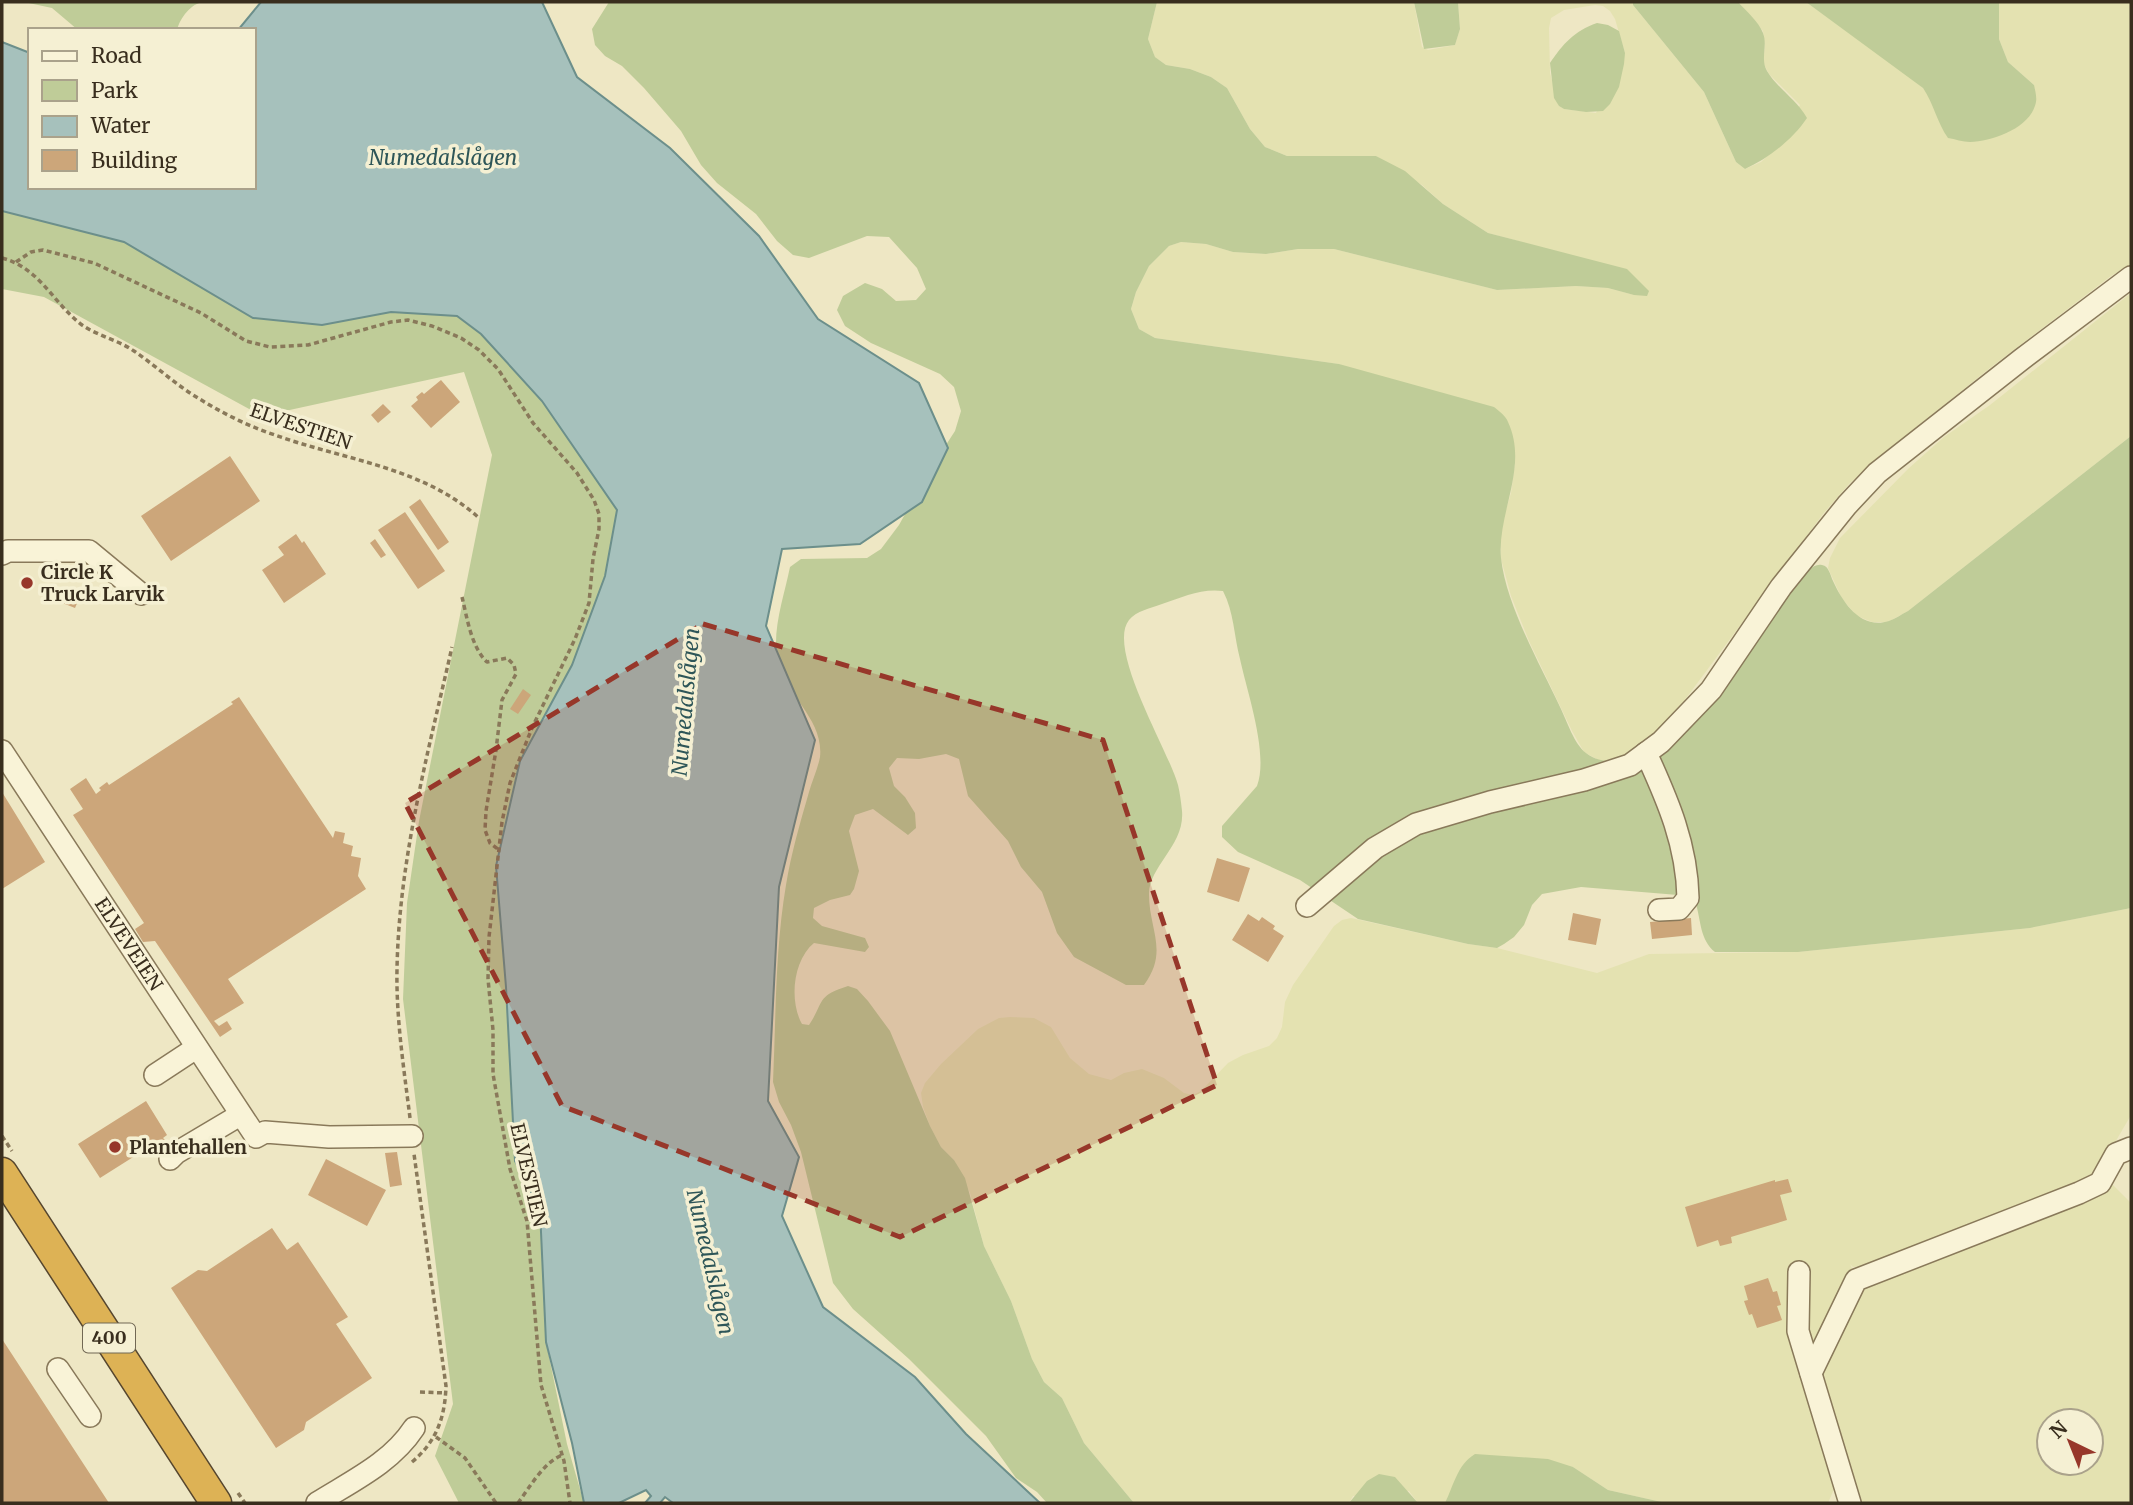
<svg xmlns="http://www.w3.org/2000/svg" width="2133" height="1505" font-family="Merriweather,serif">
<style>
.farmland{fill:#e4e2b1;fill-rule:evenodd}
.green{fill:#bfcc98}
.water{fill:#a6c1bc;stroke:#6c8f8b;stroke-width:2}
.building{fill:#cca67a}
.lines{fill:none;stroke-linecap:round;stroke-linejoin:round}
.minor-casing{stroke:#89795a;stroke-width:24}
.highway-casing{stroke:#56462e;stroke-width:33}
.path{stroke:#89795a;stroke-width:3.5;stroke-dasharray:5 3.5;stroke-linecap:butt}
.minor{stroke:#f9f3d7;stroke-width:21}
.highway{stroke:#ddb255;stroke-width:30}
.marked{fill:#97372a;fill-opacity:0.2;stroke:#97372a;stroke-width:5;stroke-dasharray:14 9;stroke-linejoin:round}
.poi-dot{fill:#97372a;stroke:#f5f0d3;stroke-width:2.5}
.labels{text-anchor:middle;stroke-width:7;stroke-linejoin:round;paint-order:stroke}
.shield{fill:#f5f0d3;stroke:#716854;stroke-width:2}
.shield-label{font-size:18px;font-weight:bold;fill:#392e1e}
.street-label{font-size:19px;fill:#392e1e;stroke:#f5f0d3}
.poi-label{font-size:19px;font-weight:bold;fill:#392e1e;stroke:#f5f0d3;text-anchor:start}
.water-label{font-size:21px;font-style:italic;fill:#2e5658;stroke:#f5f0d3}
</style>
<rect width="100%" height="100%" fill="#eee7c4"/>
<path class="farmland" d="M 1157,2 L 1414,2 L 1422,47 L 1428,50 L 1455,45 L 1460,29 L 1458,2 L 1633,2 L 1633,5 L 1704,92 L 1736,162 L 1745,169 L 1761,162 L 1775,149 L 1800,105 L 1769,74 L 1763,62 L 1765,47 L 1763,31 L 1738,2 L 1806,2 L 1909,76 L 1923,88 L 1933,102 L 1938,115 L 2034,85 L 2008,62 L 1999,39 L 1999,2 L 2131,2 L 2131,265 L 2111,276 L 1990,368 L 1883,454 L 1849,484 L 1823,514 L 1684,701 L 1662,726 L 1634,751 L 1616,761 L 1600,761 L 1584,752 L 1572,731 L 1529,641 L 1511,596 L 1501,559 L 1501,526 L 1511,493 L 1515,464 L 1339,364 L 1155,338 L 1139,329 L 1131,309 L 1136,292 L 1149,266 L 1169,246 L 1181,242 L 1206,244 L 1233,252 L 1266,254 L 1298,249 L 1334,249 L 1497,290 L 1576,286 L 1608,288 L 1634,295 L 1522,242 L 1488,233 L 1443,204 L 1422,185 L 1376,156 L 1287,156 L 1265,147 L 1250,129 L 1227,88 L 1211,77 L 1190,69 L 1166,65 L 1155,57 L 1148,39 ZM 1595,5 L 1603,6 L 1610,11 L 1615,19 L 1625,53 L 1596,113 L 1564,109 L 1559,106 L 1550,73 L 1549,28 L 1551,18 L 1564,10 Z
M 2131,293 L 2131,436 L 1908,611 L 1888,622 L 1872,622 L 1857,616 L 1842,599 L 1828,568 L 1830,558 L 1840,538 L 1909,468 L 1944,437 L 1990,405 Z
M 2131,908 L 2131,1115 L 2099,1170 L 2088,1180 L 2031,1205 L 1863,1266 L 1853,1267 L 1850,1264 L 1859,1282 L 2109,1183 L 2113,1185 L 2131,1203 L 2131,1503 L 1860,1503 L 1801,1375 L 1833,1478 L 1834,1489 L 1828,1503 L 1666,1503 L 1608,1490 L 1573,1467 L 1449,1495 L 1445,1503 L 1418,1503 L 1409,1491 L 1353,1496 L 1349,1503 L 1134,1503 L 1084,1443 L 1062,1398 L 1044,1382 L 1032,1359 L 1011,1301 L 984,1246 L 970,1193 L 954,1160 L 941,1147 L 930,1126 L 923,1107 L 921,1093 L 925,1083 L 941,1064 L 978,1029 L 999,1018 L 1010,1017 L 1034,1018 L 1051,1027 L 1070,1058 L 1089,1074 L 1111,1080 L 1124,1073 L 1142,1069 L 1164,1078 L 1184,1093 L 1193,1095 L 1201,1091 L 1228,1063 L 1243,1055 L 1269,1046 L 1277,1038 L 1282,1027 L 1285,1002 L 1293,985 L 1334,926 L 1342,920 L 1351,918 L 1468,944 L 1497,948 L 1597,973 L 1649,954 L 1798,952 L 2030,928 ZM 2049,1421 L 2091,1421 L 2091,1463 L 2049,1463 Z"/>
<path class="green" d="M 24,2 L 204,2 C 191,3 180,18 177,30 L 78,30 L 52,8 Z
M 609,2 L 1157,2 L 1148,39 L 1155,57 L 1166,65 L 1190,69 L 1211,77 L 1227,88 L 1250,129 L 1265,147 L 1287,156 L 1376,156 L 1405,171 L 1443,204 L 1488,233 L 1627,269 L 1649,291 L 1647,296 L 1634,295 L 1608,288 L 1576,286 L 1497,290 L 1334,249 L 1298,249 L 1266,254 L 1233,252 L 1206,244 L 1181,242 L 1169,246 L 1149,266 L 1136,292 L 1131,309 L 1139,329 L 1155,338 L 1339,364 L 1494,407 C 1499,411 1506,416 1508,422 C 1529,467 1497,513 1501,558 C 1506,605 1540,664 1560,707 C 1567,721 1574,744 1586,753 C 1600,764 1615,761 1632,760 C 1680,710 1732,661 1778,609 C 1787,599 1807,561 1822,565 C 1829,566 1830,575 1833,581 C 1843,603 1861,630 1889,621 C 1895,619 1902,614 1908,611 L 2131,436 L 2131,908 L 2030,928 L 1798,952 L 1715,952 C 1700,940 1701,921 1696,904 L 1678,895 L 1581,887 L 1542,894 L 1532,905 L 1524,925 L 1514,937 L 1504,944 L 1497,948 L 1468,944 L 1358,919 L 1300,880 L 1238,852 L 1222,837 L 1222,826 L 1257,786 C 1269,754 1247,692 1240,659 C 1234,636 1234,612 1223,591 C 1202,588 1182,597 1162,604 C 1151,608 1136,611 1129,620 C 1106,649 1169,751 1178,785 C 1180,793 1181,802 1182,811 C 1185,845 1149,866 1149,894 C 1149,930 1169,951 1144,985 L 1126,985 L 1074,957 L 1057,933 L 1042,892 L 1021,867 L 1008,841 L 968,796 L 959,759 L 946,754 L 919,759 L 897,758 L 889,768 L 894,786 L 905,797 L 915,813 L 916,828 L 908,835 L 873,809 L 855,815 L 849,831 L 859,871 L 854,889 L 850,895 L 830,900 L 814,908 L 813,918 L 822,926 L 865,938 L 869,947 L 865,952 L 814,943 C 793,960 789,1001 802,1024 L 809,1025 C 825,1001 816,996 848,986 L 857,989 L 868,1001 L 890,1031 L 930,1126 L 941,1147 L 954,1160 L 965,1178 L 984,1246 L 1011,1301 L 1032,1359 L 1044,1382 L 1062,1398 L 1084,1443 L 1134,1503 L 1047,1503 L 1037,1492 L 1016,1478 L 986,1436 L 909,1359 L 853,1309 L 833,1283 L 801,1152 L 791,1125 L 779,1102 L 773,1082 C 776,1017 775,950 786,885 C 791,854 800,823 809,792 C 812,781 818,768 820,757 C 824,719 786,696 778,662 C 771,632 784,597 790,567 L 801,559 L 867,558 L 881,549 L 899,525 L 929,471 L 955,431 L 961,411 L 954,387 L 940,374 L 871,343 L 845,326 L 837,310 L 843,296 L 865,283 L 882,289 L 896,301 L 916,300 L 926,289 L 917,268 L 889,237 L 867,236 L 809,258 L 793,255 L 777,241 L 756,214 L 717,183 L 701,165 L 681,131 L 644,88 L 622,66 L 605,56 L 595,45 L 592,29 Z
M 1414,2 L 1458,2 L 1460,29 L 1455,45 L 1424,49 Z
M 1633,2 L 1738,2 C 1746,11 1759,22 1763,33 C 1768,46 1760,59 1767,71 C 1777,88 1796,99 1807,118 C 1793,139 1768,159 1745,169 L 1736,162 L 1704,92 L 1633,5 Z
M 1806,2 L 1999,2 L 1999,39 L 2008,62 L 2034,85 C 2035,90 2037,97 2036,102 C 2031,128 1993,141 1970,142 C 1963,142 1955,139 1948,138 C 1937,123 1934,104 1923,88 Z
M 1597,23 L 1608,25 L 1619,31 L 1625,53 L 1624,64 L 1619,87 L 1610,104 L 1603,111 L 1586,112 L 1564,109 L 1559,106 L 1554,98 L 1550,63 C 1563,44 1574,31 1597,23 Z
M 2,211 L 124,242 L 253,318 L 322,325 L 391,312 L 457,316 L 481,334 L 542,401 L 617,510 L 605,576 L 572,665 L 520,761 L 496,866 L 506,987 L 515,1161 L 540,1210 L 546,1342 L 567,1444 L 584,1503 L 459,1503 L 435,1456 L 453,1404 L 403,999 L 407,903 L 419,821 L 492,455 L 464,372 L 262,416 L 44,297 L 2,289 Z
M 1475,1454 L 1548,1459 L 1573,1467 L 1608,1490 L 1666,1503 L 1445,1503 C 1454,1485 1457,1465 1475,1454 Z
M 1379,1474 L 1395,1477 L 1418,1503 L 1349,1503 L 1367,1481 Z"/>
<path class="water" d="M 261,2 L 542,2 L 577,77 L 670,148 L 759,236 L 818,319 L 919,383 L 948,448 L 922,502 L 860,544 L 782,549 L 766,626 L 815,740 L 779,887 L 768,1101 L 799,1157 L 782,1216 L 823,1307 L 915,1377 L 966,1434 L 1040,1503 L 673,1503 L 665,1497 L 660,1503 L 645,1503 L 651,1496 L 646,1490 L 619,1503 L 584,1503 L 572,1443 L 546,1342 L 540,1210 L 515,1161 L 506,987 L 496,866 L 520,761 L 572,665 L 605,576 L 617,510 L 542,401 L 481,334 L 457,316 L 391,312 L 322,325 L 253,318 L 124,242 L 2,211 L 2,42 L 30,53 L 30,187 L 254,187 L 254,30 L 238,30 Z"/>
<path class="building" d="M 441,380 L 460,402 L 431,428 L 411,406 L 418,400 L 416,397 L 422,392 L 424,394 Z
M 383,404 L 391,412 L 378,423 L 371,415 Z
M 230,456 L 260,501 L 171,561 L 141,516 Z
M 420,499 L 449,542 L 438,550 L 409,507 Z
M 405,512 L 445,571 L 418,589 L 378,530 Z
M 296,534 L 302,543 L 304,541 L 326,574 L 284,603 L 262,570 L 284,555 L 278,547 Z
M 375,539 L 386,555 L 381,558 L 370,543 Z
M 67,587 L 81,594 L 75,608 L 60,602 Z
M 523,689 L 531,695 L 518,714 L 510,709 Z
M 239,697 L 333,838 L 335,831 L 345,833 L 343,843 L 353,846 L 351,856 L 361,858 L 358,876 L 366,889 L 228,979 L 244,1003 L 214,1021 L 219,1026 L 227,1021 L 232,1029 L 220,1037 L 155,941 L 143,942 L 135,929 L 144,923 L 73,815 L 83,809 L 70,789 L 86,778 L 96,794 L 101,790 L 99,788 L 107,782 L 109,785 L 233,704 L 231,702 Z
M 2,792 L 45,862 L 2,889 Z
M 1217,858 L 1250,868 L 1239,902 L 1207,892 Z
M 1573,913 L 1601,919 L 1596,945 L 1568,940 Z
M 1248,914 L 1259,921 L 1262,917 L 1275,926 L 1273,929 L 1284,936 L 1268,962 L 1232,940 Z
M 1691,918 L 1692,935 L 1652,939 L 1650,922 Z
M 146,1101 L 167,1135 L 163,1138 L 166,1141 L 159,1146 L 157,1142 L 100,1178 L 78,1144 Z
M 397,1152 L 402,1185 L 390,1187 L 385,1153 Z
M 326,1159 L 386,1190 L 367,1226 L 308,1195 Z
M 1788,1179 L 1792,1192 L 1780,1195 L 1787,1220 L 1731,1237 L 1732,1243 L 1720,1246 L 1718,1240 L 1697,1247 L 1685,1207 L 1775,1180 L 1775,1182 Z
M 272,1228 L 287,1250 L 298,1242 L 348,1317 L 336,1324 L 372,1378 L 306,1422 L 304,1430 L 276,1448 L 171,1288 L 198,1270 L 207,1271 Z
M 1768,1278 L 1773,1292 L 1777,1291 L 1781,1305 L 1777,1306 L 1782,1320 L 1757,1328 L 1752,1314 L 1749,1315 L 1744,1301 L 1748,1300 L 1744,1286 Z
M 2,1339 L 109,1503 L 2,1503 Z"/>
<g class="lines">
<defs>
<g id="minor">
<path d="M 2,554 L 8,551 L 89,551 L 141,594"/>
<path id="s1" d="M 2,751 L 256,1137 L 265,1132 L 329,1137 L 412,1136"/>
<path d="M 1646,753 C 1668,801 1687,845 1688,898 L 1679,909 L 1659,910"/>
<path d="M 1307,906 L 1375,848 L 1416,824 L 1490,802 L 1584,780 L 1630,765 L 1661,742 L 1711,690 L 1781,587 L 1847,505 L 1877,473 L 2022,359 L 2131,277"/>
<path d="M 155,1075 L 196,1048"/>
<path d="M 170,1159 L 176,1153 L 240,1115"/>
<path d="M 1799,1272 L 1798,1331 L 1850,1503"/>
<path d="M 58,1369 L 90,1416"/>
<path d="M 1811,1373 L 1856,1280 L 2079,1193 L 2100,1183 L 2116,1154 L 2131,1148"/>
<path d="M 317,1503 C 352,1481 391,1463 414,1428"/>
</g>
<path id="highway" d="M 2,1173 L 216,1503"/>
</defs>
<use href="#minor" class="minor-casing"/>
<use href="#highway" class="highway-casing"/>
<path class="path" d="M 2,258 C 40,268 53,303 82,325 C 98,336 118,340 134,351 C 156,366 176,385 198,398 C 222,413 248,426 275,435 C 344,460 423,467 479,518
M 16,262 L 31,252 L 43,250 L 94,263 L 201,313 L 246,341 L 270,347 L 308,345 L 391,322 L 408,320 L 432,326 L 461,338 L 479,350 L 498,369 L 533,423 L 577,473 L 594,500 L 599,514 L 599,529 L 593,559 L 589,603 L 575,639 L 532,728 L 510,783 L 502,822 L 489,937 L 488,979 L 493,1030 L 493,1074 L 510,1169 L 527,1221 L 541,1385 L 564,1461 L 570,1503
M 462,597 C 467,617 471,647 487,662 L 507,658 L 514,665 L 516,674 L 502,700 L 496,750 L 486,811 L 485,830 L 490,843 L 499,850
M 410,1118 C 404,1069 396,1019 397,969 C 399,859 428,753 452,647
M 2,1136 L 12,1151
M 420,1392 L 446,1393
M 436,1437 L 465,1458 L 496,1503
M 412,1462 C 437,1441 445,1417 446,1386 L 414,1154
M 238,1493 L 245,1503
M 518,1503 C 530,1487 543,1463 562,1455"/>
<use href="#minor" class="minor"/>
<use href="#highway" class="highway"/>
</g>
<path class="marked" d="M 703,624 L 1103,740 L 1217,1085 L 900,1237 L 562,1106 L 405,803 Z"/>
<g class="poi-dot">
<circle cx="27" cy="583" r="7"/>
<circle cx="115" cy="1147" r="7"/>
</g>
<g class="labels">
<rect class="shield" x="83" y="1323.5" width="52" height="29" rx="5"/>
<g class="shield-label">
<text x="109" y="1344">400</text>
</g>
<g class="street-label">
<text transform="translate(301 426) rotate(19)" y="7">ELVESTIEN</text>
<text dy="7" stroke="none"><textPath href="#s1" startOffset="231">ELVEVEIEN</textPath></text>
<text transform="translate(529 1175) rotate(77)" y="7">ELVESTIEN</text>
</g>
<g class="poi-label">
<text x="41" y="579">Circle K<tspan x="41" dy="22">Truck Larvik</tspan></text>
<text x="129" y="1154">Plantehallen</text>
</g>
<g class="water-label">
<text x="443" y="165">Numedalslågen</text>
<text transform="translate(686 702) rotate(-85)" y="7">Numedalslågen</text>
<text transform="translate(710 1262) rotate(77)" y="7">Numedalslågen</text>
</g>
</g>
<rect width="2133" height="1505" fill="none" stroke="#392e1e" stroke-width="7"/>
<rect x="28" y="28" width="228" height="161" fill="#f5f0d3" stroke="#aaa28b" stroke-width="2"/>
<rect x="42" y="51" width="35" height="10" fill="#f9f3d7" stroke="#aaa28b" stroke-width="2"/>
<text x="91" y="63" font-size="21" fill="#392e1e">Road</text>
<rect x="42" y="80" width="35" height="21" fill="#bfcc98" stroke="#aaa28b" stroke-width="2"/>
<text x="91" y="98" font-size="21" fill="#392e1e">Park</text>
<rect x="42" y="116" width="35" height="21" fill="#a6c1bc" stroke="#aaa28b" stroke-width="2"/>
<text x="91" y="133" font-size="21" fill="#392e1e">Water</text>
<rect x="42" y="150" width="35" height="21" fill="#cca67a" stroke="#aaa28b" stroke-width="2"/>
<text x="91" y="168" font-size="21" fill="#392e1e">Building</text>
<g transform="translate(2070 1442) rotate(317)"><circle r="33" fill="#f5f0d3" stroke="#aaa28b" stroke-width="2"/>
<path d="M0-5L12 26L0 18L-12 26Z" fill="#97372a"/>
<text y="-10" font-size="19" font-weight="bold" text-anchor="middle" fill="#392e1e">N</text>
</g>
</svg>
